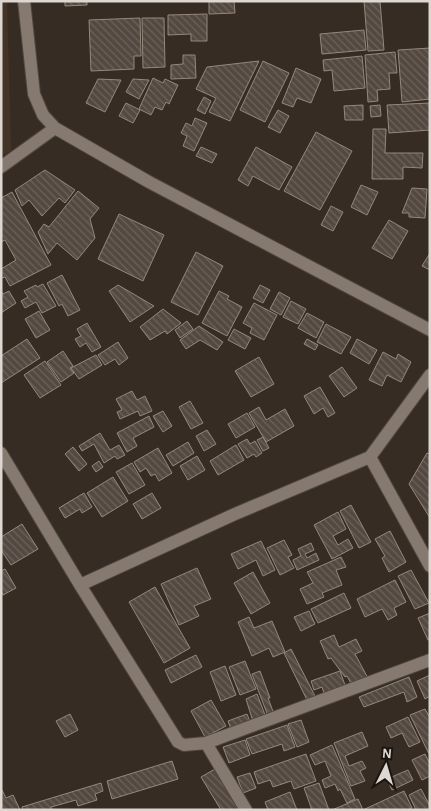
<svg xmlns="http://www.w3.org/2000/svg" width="431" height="811" font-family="'Alegreya Sans',sans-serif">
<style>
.built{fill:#443427}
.building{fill:url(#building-back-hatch);stroke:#94887d}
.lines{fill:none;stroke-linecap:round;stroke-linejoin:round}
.minor-casing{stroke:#4f473f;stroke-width:14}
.minor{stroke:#86796f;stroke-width:12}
</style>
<defs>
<pattern id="building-back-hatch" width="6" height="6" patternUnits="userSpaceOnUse" patternTransform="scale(1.25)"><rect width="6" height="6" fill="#544940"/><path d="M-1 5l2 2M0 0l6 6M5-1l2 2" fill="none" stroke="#6c625b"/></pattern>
</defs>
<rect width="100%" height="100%" fill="#362c23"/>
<path class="built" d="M 1,1 L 7,1 L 11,151 L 1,156 Z"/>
<path class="building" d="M 65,1 L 87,1 L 87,5 L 65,6 Z
M 209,1 L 234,1 L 235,13 L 209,14 Z
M 364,1 L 380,1 L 384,50 L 368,51 Z
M 207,14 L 207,41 L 191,41 L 191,34 L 168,35 L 168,15 Z
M 140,18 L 141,56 L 134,56 L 134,69 L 91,71 L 89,20 Z
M 142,18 L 164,18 L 165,67 L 143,68 Z
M 364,30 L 366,50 L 322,54 L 320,34 Z
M 430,48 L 430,99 L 402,102 L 398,50 Z
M 395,52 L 397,73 L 389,73 L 390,89 L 377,90 L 378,101 L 368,102 L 365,55 Z
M 183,55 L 195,55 L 196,78 L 171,79 L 171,65 L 183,64 Z
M 362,56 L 365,88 L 334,91 L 332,70 L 324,71 L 323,60 Z
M 259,61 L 230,121 L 209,112 L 216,98 L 196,89 L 207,67 Z
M 263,61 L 289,73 L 265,122 L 240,110 Z
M 296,68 L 321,79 L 311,103 L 297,98 L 293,107 L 282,103 Z
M 153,78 L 163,83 L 165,79 L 178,85 L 169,104 L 166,102 L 162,110 L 155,107 L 151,115 L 139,109 Z
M 98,79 L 121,80 L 105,112 L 86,103 Z
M 133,79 L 149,80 L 139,99 L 126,92 Z
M 204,97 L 211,101 L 205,114 L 197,110 Z
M 126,103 L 140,110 L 133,123 L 119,116 Z
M 430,103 L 430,130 L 389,133 L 387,105 Z
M 363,105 L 363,120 L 345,120 L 344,106 Z
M 380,105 L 381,116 L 371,117 L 370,106 Z
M 278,110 L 289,116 L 280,133 L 268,127 Z
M 195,118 L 207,123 L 194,151 L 183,146 L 187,136 L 181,133 L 186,123 L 192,126 Z
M 373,129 L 386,129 L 385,153 L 423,153 L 422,168 L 403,167 L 403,179 L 372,179 Z
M 316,132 L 352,151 L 320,210 L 284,191 Z
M 201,147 L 217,154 L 212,163 L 196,156 Z
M 256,147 L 292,167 L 279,190 L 253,176 L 248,186 L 238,180 Z
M 45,170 L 75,190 L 65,203 L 59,198 L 42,216 L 29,200 L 22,206 L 15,190 Z
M 361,185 L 378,192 L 367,215 L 351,207 Z
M 412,188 L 427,189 L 425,218 L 409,217 L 409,213 L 402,213 Z
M 78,191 L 99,208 L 90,219 L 95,238 L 77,260 L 57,243 L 48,254 L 38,232 L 44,224 L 49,227 Z
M 12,192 L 51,265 L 10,286 L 5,277 L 1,278 L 1,269 L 16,260 L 5,240 L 1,242 L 1,198 Z
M 331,206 L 343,212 L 333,231 L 321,225 Z
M 119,214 L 164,235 L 143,281 L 98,259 Z
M 389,220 L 408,231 L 392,259 L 372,248 Z
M 196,252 L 223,266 L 198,315 L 171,302 Z
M 430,253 L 430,270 L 422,266 Z
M 62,275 L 80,310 L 68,316 L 62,304 L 59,306 L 47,283 Z
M 43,284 L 56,306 L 42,313 L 36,302 L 25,308 L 21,301 L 28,297 L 24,291 L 36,285 L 37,287 Z
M 118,285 L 154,306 L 130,322 L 109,291 Z
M 260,285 L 270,290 L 263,303 L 253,298 Z
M 1,291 L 3,294 L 9,291 L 16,303 L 1,313 Z
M 219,291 L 229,296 L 227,299 L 242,307 L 227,336 L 202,323 Z
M 279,292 L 290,298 L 281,315 L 270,309 Z
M 291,301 L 306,309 L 298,324 L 283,317 Z
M 254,303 L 277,315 L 264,340 L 250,333 L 252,328 L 243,323 Z
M 163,309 L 181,323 L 167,334 L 165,331 L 150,340 L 140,327 Z
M 39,311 L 50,330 L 36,338 L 25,319 Z
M 307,313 L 324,322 L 316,338 L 298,328 Z
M 187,321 L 193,329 L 180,338 L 175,330 Z
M 87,323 L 101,347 L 92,352 L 86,343 L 80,347 L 75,339 L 81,336 L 77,329 Z
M 326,324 L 351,337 L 341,354 L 317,342 Z
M 199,326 L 223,342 L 217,350 L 200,340 L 186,349 L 180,340 Z
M 234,329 L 251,338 L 245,349 L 228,340 Z
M 27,339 L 40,358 L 1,383 L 1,356 Z
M 307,339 L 318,345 L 315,350 L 304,344 Z
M 357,339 L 377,350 L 369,364 L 350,353 Z
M 118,342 L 128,358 L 119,365 L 115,359 L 105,365 L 98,355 Z
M 63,351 L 73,366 L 70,368 L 74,373 L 61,382 L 47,362 Z
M 383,352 L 396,359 L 398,354 L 411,362 L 401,382 L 387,375 L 382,386 L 369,380 Z
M 96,355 L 102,365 L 79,379 L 71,368 Z
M 259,357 L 274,384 L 251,397 L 235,371 Z
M 45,361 L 61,385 L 40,398 L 24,375 Z
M 342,367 L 357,388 L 344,397 L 329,376 Z
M 320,387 L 335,413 L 328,417 L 323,408 L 314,414 L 304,396 Z
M 132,391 L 137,400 L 145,396 L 152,411 L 140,416 L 138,411 L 120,419 L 117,412 L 122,410 L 116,399 Z
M 190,401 L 203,423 L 191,429 L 179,407 Z
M 259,407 L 266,420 L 285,409 L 294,426 L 266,442 L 249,413 Z
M 163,411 L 172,426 L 163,432 L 153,416 Z
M 247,413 L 255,427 L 236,438 L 228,424 Z
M 149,416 L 154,427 L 133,438 L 137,446 L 127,452 L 117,433 Z
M 207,430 L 216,444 L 204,451 L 196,436 Z
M 100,433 L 110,450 L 119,445 L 125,455 L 117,459 L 115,456 L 104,463 L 94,444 L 82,451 L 79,446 Z
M 263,437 L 269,448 L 263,451 L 257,440 Z
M 247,439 L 250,444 L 255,441 L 262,453 L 256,457 L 254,454 L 247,458 L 238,444 Z
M 188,442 L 194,453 L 173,466 L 166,455 Z
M 236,445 L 244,460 L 218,475 L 210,461 Z
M 73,447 L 87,464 L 79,471 L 65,454 Z
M 158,448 L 172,473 L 159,481 L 155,474 L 151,476 L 146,468 L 140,472 L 134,462 Z
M 427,453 L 430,454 L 430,518 L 409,484 Z
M 197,456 L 205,470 L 188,480 L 180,466 Z
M 99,461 L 103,467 L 96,472 L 92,466 Z
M 132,463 L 145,485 L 129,494 L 116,472 Z
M 113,477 L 128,501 L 102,517 L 87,493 Z
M 84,493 L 92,507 L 82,513 L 80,509 L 65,518 L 59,508 Z
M 152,493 L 161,508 L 142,519 L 133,504 Z
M 351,505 L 371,542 L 359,548 L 340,511 Z
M 338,512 L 346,529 L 333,536 L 338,545 L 348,539 L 353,548 L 332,559 L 314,525 Z
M 22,524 L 38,549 L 11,565 L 1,550 L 1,537 Z
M 390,531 L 406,562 L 389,572 L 382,558 L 385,556 L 375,539 Z
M 284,540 L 292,555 L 288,557 L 294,568 L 280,575 L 267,548 Z
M 261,541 L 275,570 L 263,576 L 256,560 L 238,569 L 231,554 Z
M 311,543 L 314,550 L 305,554 L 307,558 L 316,553 L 319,560 L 297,570 L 293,560 L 301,556 L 298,549 Z
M 341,557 L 346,567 L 336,570 L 342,585 L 322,593 L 324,597 L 307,604 L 300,589 L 313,583 L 307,572 Z
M 197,568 L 211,599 L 194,606 L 199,616 L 179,625 L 161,584 Z
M 5,569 L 16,588 L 3,595 L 1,591 L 1,571 Z
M 411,570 L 429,603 L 415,609 L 398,576 Z
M 253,572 L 270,603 L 251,614 L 234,583 Z
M 395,580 L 406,602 L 394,608 L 397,615 L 388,620 L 382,609 L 365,617 L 357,599 Z
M 155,587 L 190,648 L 164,663 L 129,602 Z
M 344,593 L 351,608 L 318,623 L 311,609 Z
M 309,611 L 315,624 L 301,631 L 294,617 Z
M 430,613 L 430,640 L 428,640 L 418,618 Z
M 249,617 L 254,628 L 272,621 L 285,652 L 273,657 L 269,648 L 252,656 L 238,622 Z
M 334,635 L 339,647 L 356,639 L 362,651 L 355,654 L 369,680 L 353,687 L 347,676 L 345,677 L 331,658 L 328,659 L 320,641 Z
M 291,649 L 315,696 L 307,700 L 284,653 Z
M 196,655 L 202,667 L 171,683 L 165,670 Z
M 245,661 L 256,689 L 240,695 L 229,667 Z
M 225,666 L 236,695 L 221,701 L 210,672 Z
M 260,671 L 270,698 L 268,698 L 274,714 L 268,716 L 252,674 Z
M 340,671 L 346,688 L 325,696 L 322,687 L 314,690 L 311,681 Z
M 430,675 L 430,696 L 425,699 L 417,681 Z
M 409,677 L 417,697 L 407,702 L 404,692 L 364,707 L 359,697 Z
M 257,694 L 267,720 L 254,725 L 246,699 Z
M 211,700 L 226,726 L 205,737 L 191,711 Z
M 425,709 L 430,718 L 430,756 L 410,715 Z
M 70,714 L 78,730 L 65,737 L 56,721 Z
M 247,714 L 251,724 L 232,732 L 228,721 Z
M 408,717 L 420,742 L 409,747 L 402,733 L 391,738 L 386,727 Z
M 301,720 L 309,742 L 297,747 L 288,724 Z
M 287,725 L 295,747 L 284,751 L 282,744 L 252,754 L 246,739 Z
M 362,732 L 368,746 L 345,756 L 349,766 L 362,761 L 366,768 L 360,771 L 365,781 L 351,786 L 334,743 Z
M 245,740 L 250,755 L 229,763 L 223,747 Z
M 332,745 L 355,799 L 347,803 L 340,789 L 338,791 L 335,784 L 325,788 L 322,780 L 331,776 L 325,761 L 315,765 L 310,755 Z
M 306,754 L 316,781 L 294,789 L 291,781 L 273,787 L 270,780 L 258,784 L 254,772 Z
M 425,754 L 430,764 L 430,776 L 422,780 L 412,760 Z
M 172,761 L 178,779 L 112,799 L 107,781 Z
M 215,769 L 239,810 L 221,810 L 201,777 Z
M 408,770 L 413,780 L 392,790 L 387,779 Z
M 250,773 L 256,788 L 243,793 L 237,777 Z
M 101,783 L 103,791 L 95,794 L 97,800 L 78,806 L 76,800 L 51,807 L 52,810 L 23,810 L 22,807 Z
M 319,783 L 329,810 L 312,810 L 304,788 Z
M 421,789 L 430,806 L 430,810 L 416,810 L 409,795 Z
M 2,790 L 6,798 L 13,795 L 20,810 L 1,810 Z
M 404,791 L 412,808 L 408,810 L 366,810 L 365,809 Z
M 290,792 L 297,810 L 268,810 L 265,802 Z
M 358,799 L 363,810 L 332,810 Z"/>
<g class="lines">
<defs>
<path id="minor" d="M 24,1 L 34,94 L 43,115 L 55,128 L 149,182 L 430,330
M 1,167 L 55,128
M 1,453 L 80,585 L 178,742 L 184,745 L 206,743 L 430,660
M 370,457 L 430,566
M 80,585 L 235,514 L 370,457 L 430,375
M 206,743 L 246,810"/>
</defs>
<use href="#minor" class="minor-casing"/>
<use href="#minor" class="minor"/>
</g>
<rect width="431" height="811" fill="none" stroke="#ded7d1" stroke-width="5"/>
<g transform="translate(386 766) rotate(5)" stroke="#1a1511" stroke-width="4" paint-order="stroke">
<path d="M0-4L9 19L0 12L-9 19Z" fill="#ded7d1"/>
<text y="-8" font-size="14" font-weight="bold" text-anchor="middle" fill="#ded7d1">N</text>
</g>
</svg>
